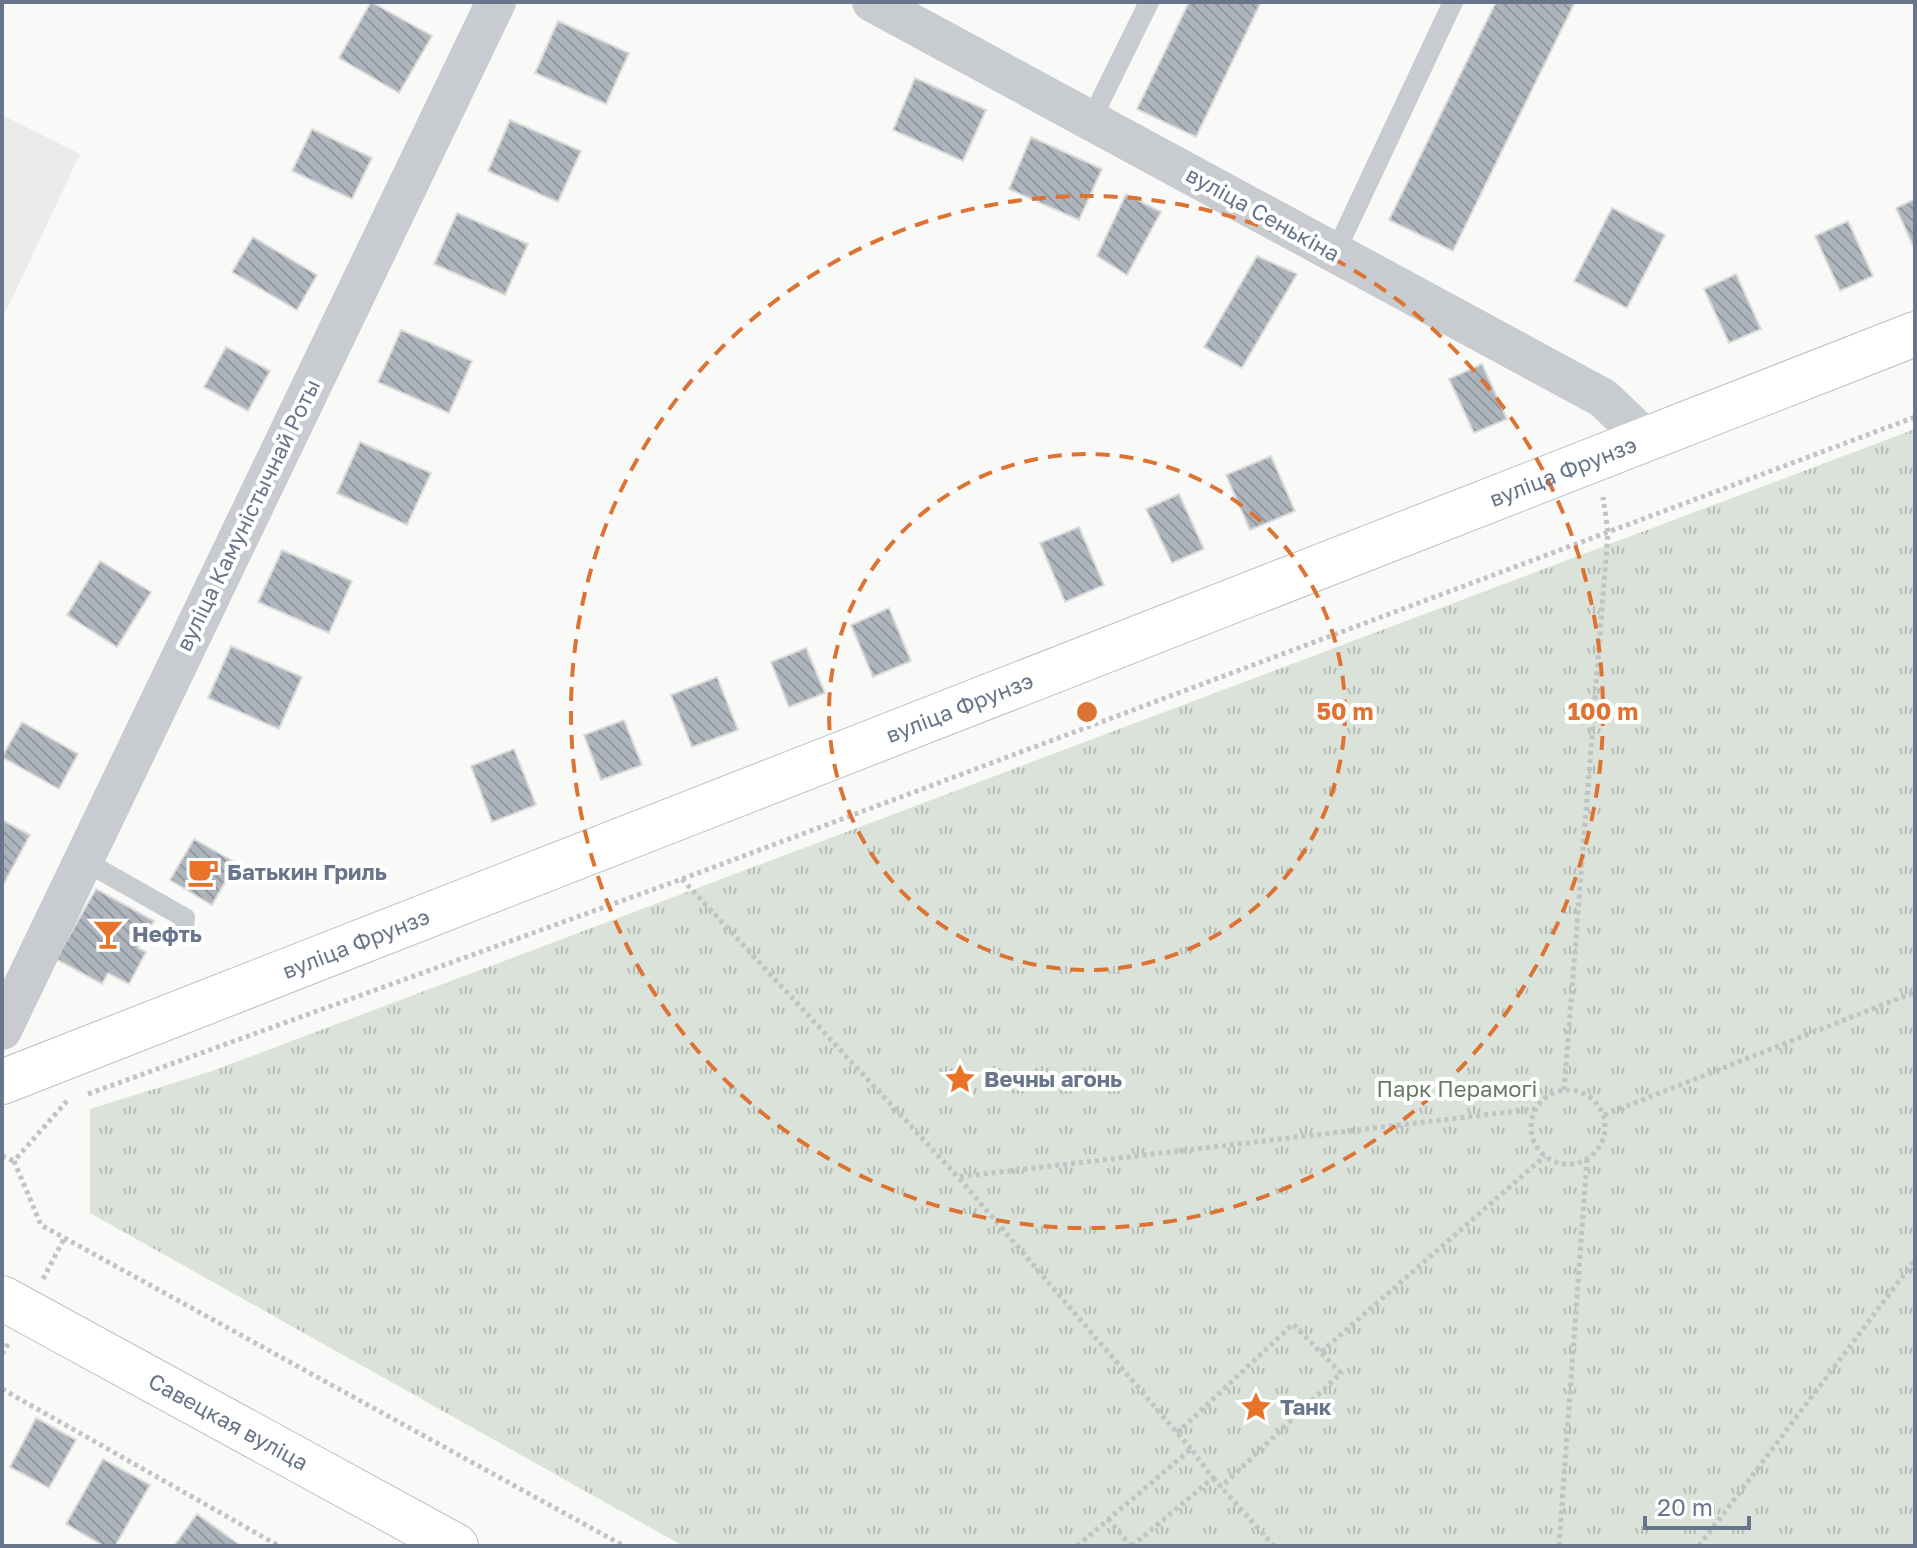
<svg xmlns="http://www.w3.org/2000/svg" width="1917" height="1548" font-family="'Golos Text',sans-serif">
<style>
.built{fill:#eaebeb}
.park{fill:url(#park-tufts)}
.building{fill:url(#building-back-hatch);stroke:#dbdcda;stroke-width:2}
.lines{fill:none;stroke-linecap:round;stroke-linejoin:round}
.secondary-casing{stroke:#bcc0c6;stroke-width:46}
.path{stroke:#c1c3c6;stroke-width:5;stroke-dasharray:4 4;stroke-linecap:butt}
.lane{stroke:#c8cbcf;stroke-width:20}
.street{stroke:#c8cbcf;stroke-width:40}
.secondary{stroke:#fff;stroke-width:44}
.ring{fill:none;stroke:#dc7333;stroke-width:4;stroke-dasharray:14 10}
.labels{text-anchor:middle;stroke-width:8;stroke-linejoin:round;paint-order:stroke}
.street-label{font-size:22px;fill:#68758a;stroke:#fff}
.poi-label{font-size:22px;font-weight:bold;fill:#68758a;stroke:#fff;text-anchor:start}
.park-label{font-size:22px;fill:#647a63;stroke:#fff}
.centre{fill:#dc7333;stroke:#fff;stroke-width:4}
.ring-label{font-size:24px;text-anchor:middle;font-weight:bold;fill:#dc7333;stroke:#fff;stroke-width:8;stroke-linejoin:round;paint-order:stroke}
</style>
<defs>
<pattern id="park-tufts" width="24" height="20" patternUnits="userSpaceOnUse" patternTransform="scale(2)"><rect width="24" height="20" fill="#dae2d9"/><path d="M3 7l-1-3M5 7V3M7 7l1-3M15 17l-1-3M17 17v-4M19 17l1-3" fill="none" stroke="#b5bcb6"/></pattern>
<pattern id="building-back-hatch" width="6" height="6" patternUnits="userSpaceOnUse" patternTransform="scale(2)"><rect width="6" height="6" fill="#aeb5bd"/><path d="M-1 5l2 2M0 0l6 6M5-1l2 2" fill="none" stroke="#91989f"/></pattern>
</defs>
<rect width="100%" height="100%" fill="#f9faf8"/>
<path class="built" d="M 2,115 L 80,154 L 2,320 Z"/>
<path class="park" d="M 1915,429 L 1915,1546 L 683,1546 L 90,1213 L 90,1109 L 212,1071 Z"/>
<path class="building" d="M 371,2 L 432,36 L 399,93 L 339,58 Z
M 1189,2 L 1261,2 L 1196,137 L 1137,109 Z
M 1496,2 L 1575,2 L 1453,251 L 1389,220 Z
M 558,21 L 629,53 L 606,104 L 535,73 Z
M 915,78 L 986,110 L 963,161 L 893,130 Z
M 510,120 L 581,151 L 558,202 L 488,171 Z
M 312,129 L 372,158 L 352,199 L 292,171 Z
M 1031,137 L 1102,169 L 1079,220 L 1009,189 Z
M 1126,194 L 1161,212 L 1127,275 L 1097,256 Z
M 1915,199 L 1915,250 L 1896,208 Z
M 1612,208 L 1665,235 L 1627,308 L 1574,281 Z
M 457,213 L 528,244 L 505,295 L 434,264 Z
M 1848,221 L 1873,276 L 1840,291 L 1815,236 Z
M 253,237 L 317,275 L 297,310 L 232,272 Z
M 1257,256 L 1297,274 L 1242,368 L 1204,347 Z
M 1736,274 L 1761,329 L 1729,343 L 1704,289 Z
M 401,330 L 472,361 L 449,413 L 378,382 Z
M 226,347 L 270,371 L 248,411 L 204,387 Z
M 1482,364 L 1507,419 L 1474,433 L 1449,379 Z
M 360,442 L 431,473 L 407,525 L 337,493 Z
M 1271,456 L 1295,511 L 1250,530 L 1226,475 Z
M 1179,494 L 1204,549 L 1172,563 L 1146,509 Z
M 1079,527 L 1104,585 L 1065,602 L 1040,543 Z
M 282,550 L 352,581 L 329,633 L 258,602 Z
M 100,561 L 151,592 L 117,647 L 67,615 Z
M 889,608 L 911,661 L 873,677 L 851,625 Z
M 231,646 L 302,677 L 279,729 L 208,698 Z
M 806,648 L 825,693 L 789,707 L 771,662 Z
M 717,677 L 738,730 L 692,747 L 671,695 Z
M 624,720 L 642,765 L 601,780 L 584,735 Z
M 22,722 L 78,754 L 59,789 L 2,757 Z
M 514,749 L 536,805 L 492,822 L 471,766 Z
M 2,820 L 30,835 L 3,885 L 2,885 Z
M 194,839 L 236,863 L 212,905 L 170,880 Z
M 96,889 L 154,921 L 138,948 L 146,952 L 129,984 L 108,973 L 102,984 L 56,959 Z
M 36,1418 L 76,1440 L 49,1488 L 10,1467 Z
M 103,1459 L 150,1485 L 115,1546 L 104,1546 L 66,1524 Z
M 197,1514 L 241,1546 L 174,1546 Z"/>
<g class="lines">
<defs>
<g id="secondary">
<path id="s1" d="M 2,1082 L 1915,334"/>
<path id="s2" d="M 2,1298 L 456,1546"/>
</g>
</defs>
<use href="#secondary" class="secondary-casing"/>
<path class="path" d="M 682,879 L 958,1177
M 1564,1090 L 1608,532 L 1603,497
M1531 1127a37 37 0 1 1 74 0a37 37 0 1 1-74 0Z
M 88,1094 L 682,879 L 1915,417
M 67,1101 L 14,1161 L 41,1225 L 624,1546
M 1604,1115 L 1915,992
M 2,1156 L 14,1161
M 43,1279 L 65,1237
M 1321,1352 L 1545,1156
M 2,1354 L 8,1344
M 2,1389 L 279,1546
M 1177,1433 L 1293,1324 L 1341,1373 L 1221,1487
M 1191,1449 L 958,1177 L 1535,1109
M 1213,1478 L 1274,1546
M 1108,1519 L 1131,1546
M 1077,1546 L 1191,1449 L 1213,1478 L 1132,1546
M 1559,1546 L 1587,1159
M 1699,1546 L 1915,1260"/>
<path class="lane" d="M 1091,120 L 1149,2
M 1335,253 L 1453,2
M 81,859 L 185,918 L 183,934"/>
<path class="street" d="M 872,2 L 1603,398 L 1645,438
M 2,1030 L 496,2"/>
<use href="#secondary" class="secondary"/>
</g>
<g class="ring">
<circle cx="1087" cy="712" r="258"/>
<circle cx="1087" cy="712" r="516"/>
</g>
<defs>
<symbol id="cafe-bare" viewBox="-9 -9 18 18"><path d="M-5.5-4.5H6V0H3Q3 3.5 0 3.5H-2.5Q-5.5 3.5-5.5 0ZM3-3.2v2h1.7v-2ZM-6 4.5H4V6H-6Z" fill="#e97329" stroke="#fff" stroke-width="2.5" paint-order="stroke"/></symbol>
<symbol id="bar-bare" viewBox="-9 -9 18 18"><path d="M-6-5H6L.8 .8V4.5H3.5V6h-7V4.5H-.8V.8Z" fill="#e97329" stroke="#fff" stroke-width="2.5" paint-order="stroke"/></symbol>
<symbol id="sight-bare" viewBox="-9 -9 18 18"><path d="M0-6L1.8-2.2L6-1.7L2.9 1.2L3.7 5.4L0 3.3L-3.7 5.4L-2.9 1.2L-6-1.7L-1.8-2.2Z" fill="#e97329" stroke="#fff" stroke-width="2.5" paint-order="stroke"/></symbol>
</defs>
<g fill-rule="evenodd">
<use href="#cafe-bare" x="181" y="850" width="44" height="44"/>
<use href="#bar-bare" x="86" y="912" width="44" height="44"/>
<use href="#sight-bare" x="938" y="1057" width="44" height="44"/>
<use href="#sight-bare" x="1234" y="1385" width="44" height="44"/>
</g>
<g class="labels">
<g class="street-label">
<text transform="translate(1263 214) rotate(29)" y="8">вуліца Сенькіна</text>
<text dy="8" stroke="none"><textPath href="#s1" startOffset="1676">вуліца Фрунзэ</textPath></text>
<text transform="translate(248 515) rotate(-64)" y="8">вуліца Камуністычнай Роты</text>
<text dy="8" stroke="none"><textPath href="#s1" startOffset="1028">вуліца Фрунзэ</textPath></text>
<text dy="8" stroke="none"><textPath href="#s1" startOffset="380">вуліца Фрунзэ</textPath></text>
<text dy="8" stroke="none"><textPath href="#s2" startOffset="258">Савецкая вуліца</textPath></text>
</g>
<g class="poi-label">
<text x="227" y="880">Батькин Гриль</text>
<text x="132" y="942">Нефть</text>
<text x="984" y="1087">Вечны агонь</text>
<text x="1280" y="1415">Танк</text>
</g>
<g class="park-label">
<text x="1457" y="1097">Парк Перамогі</text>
</g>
</g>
<circle cx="1087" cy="712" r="12" class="centre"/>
<g class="ring-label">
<text x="1345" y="720">50 m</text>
<text x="1603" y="720">100 m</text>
</g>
<rect width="1917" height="1548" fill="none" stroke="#68758a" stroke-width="8"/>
<path d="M1645 1516v12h104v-12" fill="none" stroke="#68758a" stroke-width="4"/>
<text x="1657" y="1516" font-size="24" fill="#68758a" stroke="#ffffff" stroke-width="6" paint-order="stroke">20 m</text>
</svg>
